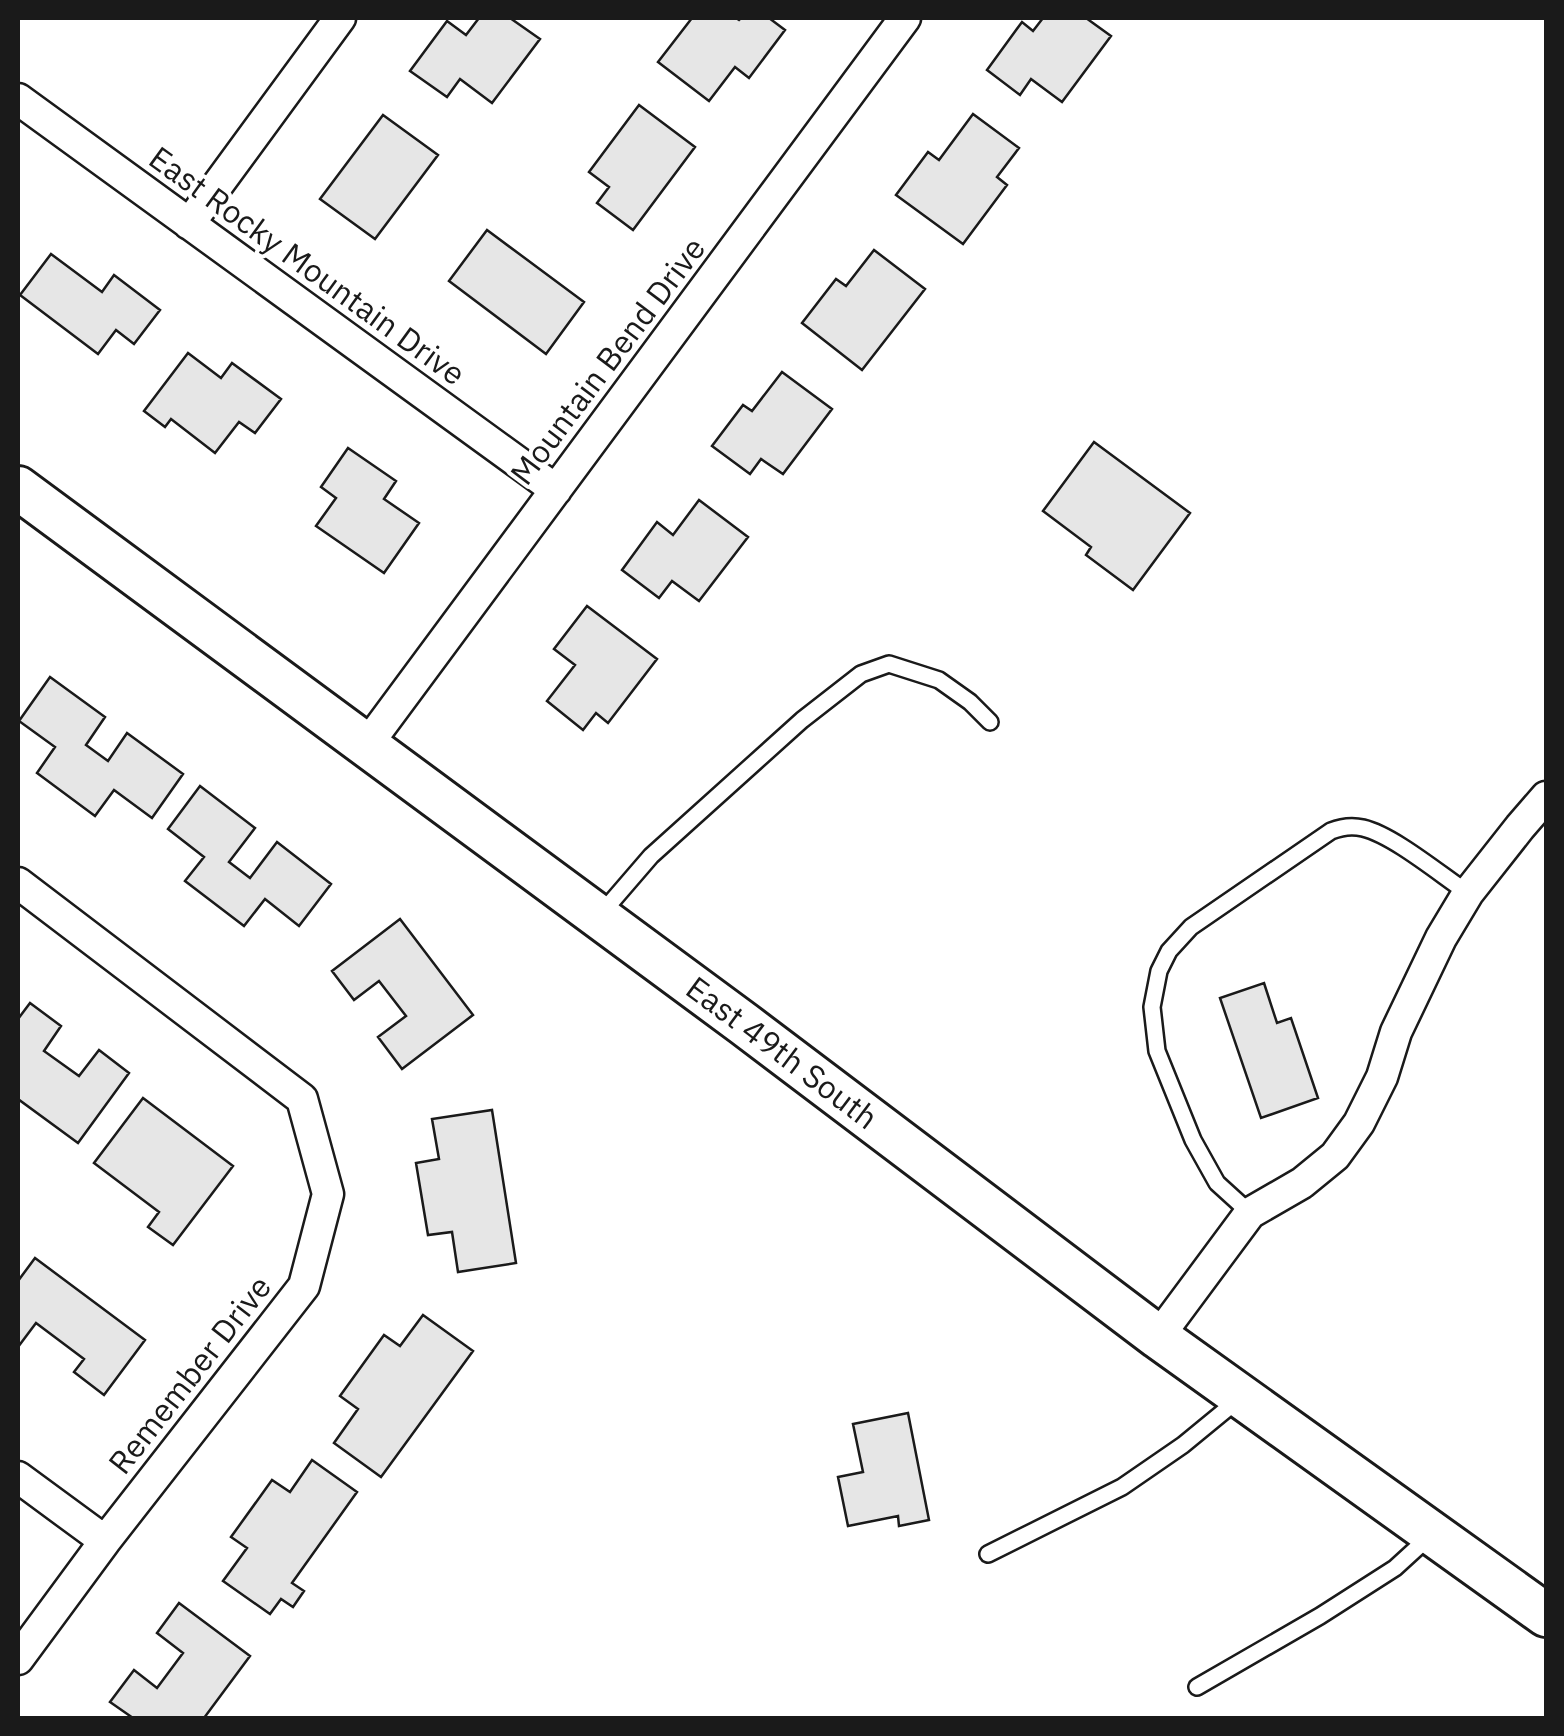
<svg xmlns="http://www.w3.org/2000/svg" width="1564" height="1736" font-family="'IBM Plex Sans',sans-serif">
<style>
.building{fill:#e6e6e6;stroke:#1a1a1a;stroke-width:2.5}
.lines{fill:none;stroke-linecap:round;stroke-linejoin:round}
.lane-casing{stroke:#1a1a1a;stroke-width:20}
.street-casing{stroke:#1a1a1a;stroke-width:35}
.secondary-casing{stroke:#1a1a1a;stroke-width:48}
.lane{stroke:#fff;stroke-width:15}
.street{stroke:#fff;stroke-width:30}
.secondary{stroke:#fff;stroke-width:42}
.labels{text-anchor:middle;stroke-width:8;stroke-linejoin:round;paint-order:stroke}
.street-label{font-size:32px;fill:#1a1a1a;stroke:#fff}
</style>
<rect width="100%" height="100%" fill="#fff"/>
<path class="building" d="M 479,18 L 510,18 L 540,39 L 492,103 L 460,79 L 447,97 L 410,71 L 447,21 L 466,35 Z
M 692,18 L 736,18 L 739,20 L 741,18 L 769,18 L 785,30 L 749,78 L 735,67 L 709,101 L 658,62 Z
M 1043,18 L 1086,18 L 1111,36 L 1062,102 L 1031,79 L 1020,95 L 987,70 L 1022,22 L 1033,31 Z
M 639,105 L 695,147 L 633,230 L 597,203 L 609,187 L 589,172 Z
M 973,114 L 1019,148 L 997,177 L 1007,185 L 963,244 L 896,195 L 928,152 L 939,160 Z
M 383,115 L 438,155 L 375,239 L 320,199 Z
M 487,230 L 584,302 L 546,354 L 449,281 Z
M 874,250 L 925,289 L 862,370 L 802,323 L 836,279 L 846,286 Z
M 51,254 L 102,292 L 114,275 L 160,310 L 134,344 L 116,330 L 98,354 L 20,295 Z
M 188,353 L 221,378 L 232,363 L 281,399 L 255,433 L 239,422 L 215,453 L 171,419 L 165,427 L 144,411 Z
M 782,372 L 832,409 L 783,474 L 761,459 L 750,474 L 712,446 L 743,405 L 752,411 Z
M 1094,442 L 1190,513 L 1133,590 L 1086,555 L 1091,547 L 1043,511 Z
M 348,448 L 396,481 L 384,499 L 419,523 L 384,573 L 316,526 L 336,498 L 321,487 Z
M 699,500 L 748,537 L 699,601 L 672,581 L 659,598 L 622,570 L 657,522 L 673,535 Z
M 587,606 L 657,659 L 608,723 L 596,713 L 583,730 L 547,701 L 575,665 L 554,649 Z
M 50,677 L 105,717 L 86,745 L 108,761 L 127,733 L 183,774 L 152,818 L 114,790 L 95,816 L 37,773 L 55,747 L 19,721 Z
M 200,786 L 255,828 L 229,862 L 250,878 L 277,842 L 331,884 L 299,926 L 265,899 L 244,926 L 185,881 L 204,857 L 168,829 Z
M 400,919 L 473,1015 L 402,1069 L 378,1037 L 406,1016 L 379,981 L 354,1000 L 332,971 Z
M 1264,983 L 1277,1023 L 1291,1018 L 1318,1098 L 1261,1118 L 1220,998 Z
M 30,1003 L 61,1026 L 44,1051 L 79,1076 L 99,1050 L 129,1073 L 78,1143 L 18,1099 L 18,1019 Z
M 143,1098 L 233,1166 L 173,1245 L 148,1227 L 159,1212 L 94,1163 Z
M 492,1110 L 516,1263 L 458,1272 L 452,1232 L 428,1235 L 416,1163 L 439,1159 L 432,1119 Z
M 35,1258 L 145,1340 L 104,1395 L 74,1372 L 84,1359 L 36,1323 L 18,1347 L 18,1281 Z
M 423,1315 L 473,1351 L 381,1477 L 334,1443 L 358,1409 L 340,1396 L 384,1335 L 400,1346 Z
M 908,1413 L 929,1520 L 899,1526 L 898,1516 L 848,1526 L 838,1477 L 863,1472 L 853,1424 Z
M 312,1460 L 357,1492 L 292,1583 L 304,1591 L 293,1607 L 281,1599 L 270,1614 L 223,1581 L 247,1548 L 231,1537 L 272,1480 L 290,1492 Z
M 179,1603 L 250,1656 L 204,1718 L 133,1718 L 110,1702 L 134,1670 L 157,1688 L 183,1653 L 157,1633 Z"/>
<g class="lines">
<defs>
<path id="lane" d="M 601,914 L 651,856 L 802,720 L 861,674 L 889,664 L 939,680 L 970,702 L 990,722
M 1250,1213 L 1217,1183 L 1193,1140 L 1157,1051 L 1152,1007 L 1159,971 L 1169,951 L 1191,927 L 1331,831 C 1341,827 1351,825 1363,828 C 1393,835 1441,875 1468,893
M 988,1554 L 1122,1487 L 1183,1445 L 1239,1399
M 1197,1687 L 1320,1616 L 1395,1568 L 1430,1536"/>
<path id="street" d="M 18,99 L 556,490
M 189,224 L 340,18
M 366,746 L 905,18
M 18,883 L 302,1099 L 328,1194 L 304,1286 L 105,1541 L 18,1659
M 1158,1337 L 1250,1213 L 1302,1183 L 1335,1156 L 1359,1123 L 1382,1077 L 1396,1032 L 1441,938 L 1468,893 L 1520,827 L 1546,797
M 18,1477 L 105,1541"/>
<g id="secondary">
<path id="s1" d="M 18,488 L 744,1024 L 1158,1337 L 1546,1615"/>
</g>
</defs>
<use href="#lane" class="lane-casing"/>
<use href="#street" class="street-casing"/>
<use href="#secondary" class="secondary-casing"/>
<use href="#lane" class="lane"/>
<use href="#street" class="street"/>
<use href="#secondary" class="secondary"/>
</g>
<g class="labels">
<g class="street-label">
<text transform="translate(307 266) rotate(36)" y="11">East Rocky Mountain Drive</text>
<text transform="translate(608 361) rotate(-53)" y="11">Mountain Bend Drive</text>
<text dy="11" stroke="none"><textPath href="#s1" startOffset="950">East 49th South</textPath></text>
<text transform="translate(190 1375) rotate(-52)" y="11">Remember Drive</text>
</g>
</g>
<rect width="1564" height="1736" fill="none" stroke="#1a1a1a" stroke-width="40"/>
</svg>
